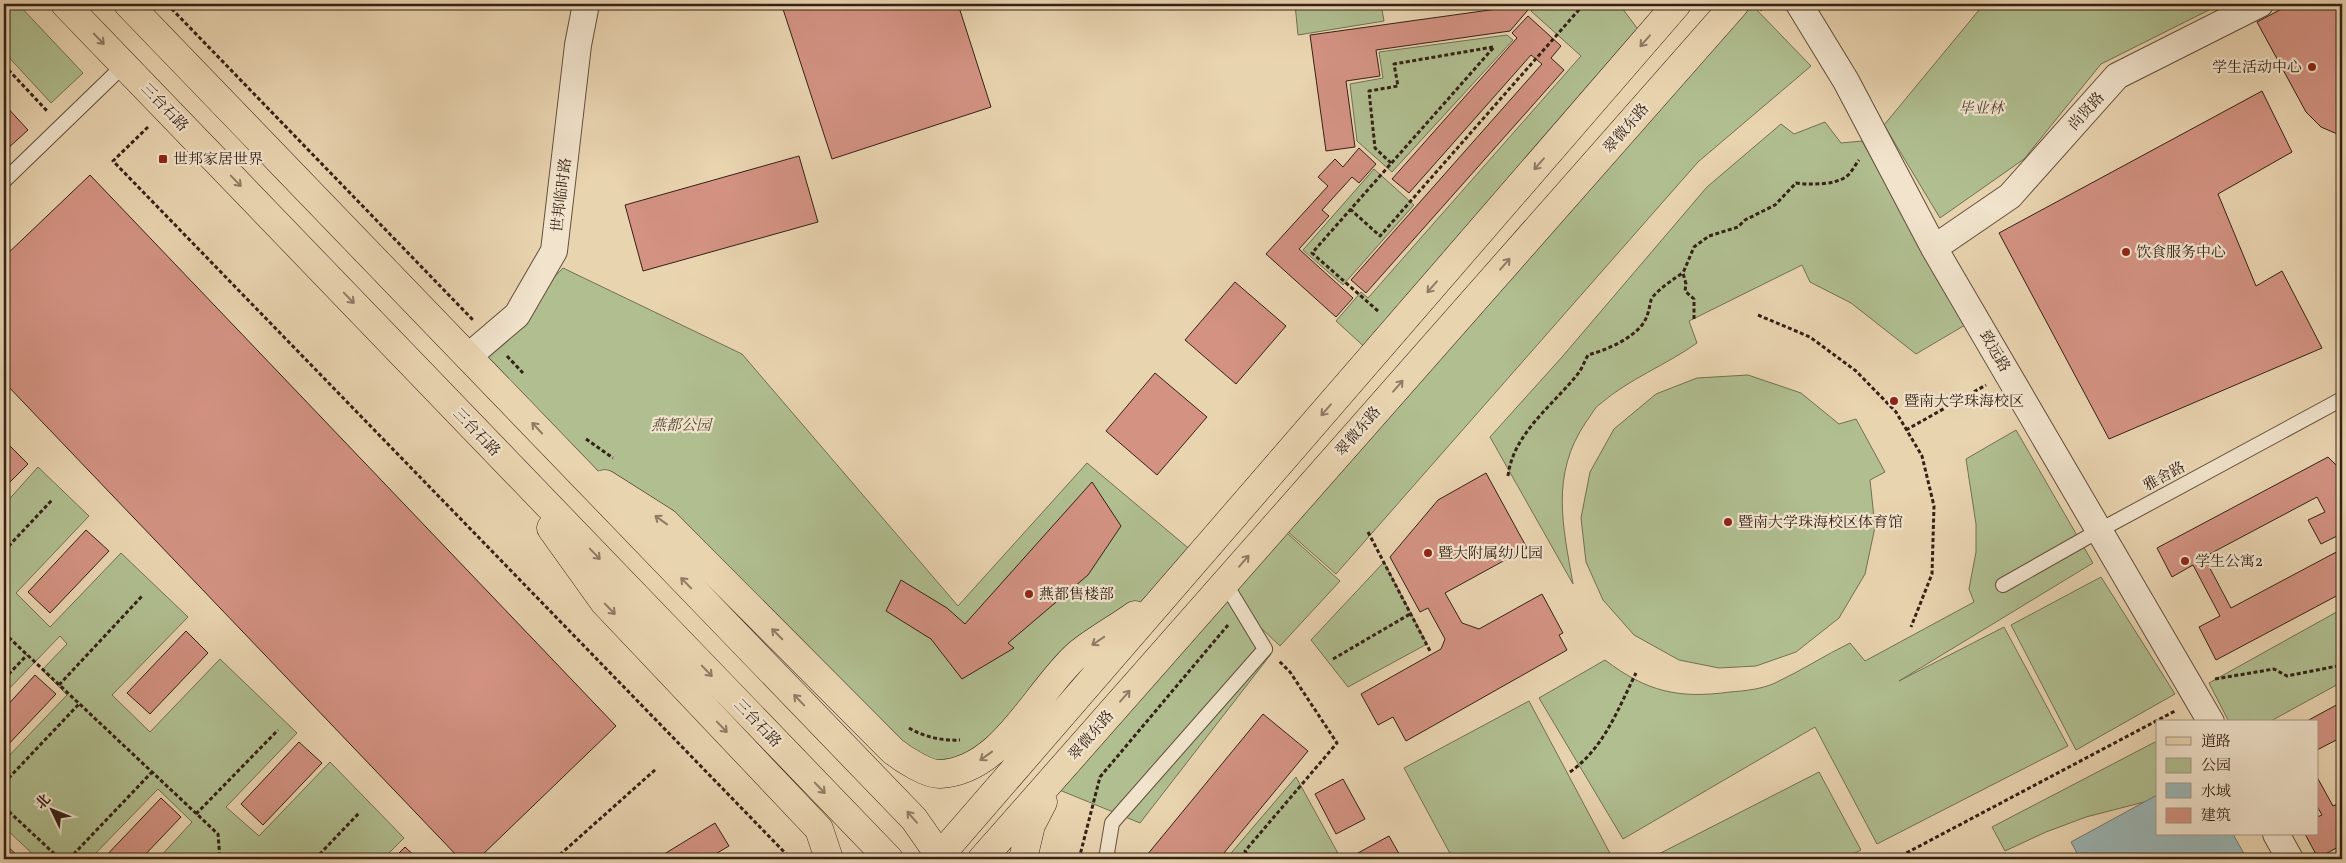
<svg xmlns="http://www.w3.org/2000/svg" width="2346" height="863" font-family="Vollkorn,'Noto Serif SC',serif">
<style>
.green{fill:#b0be90;stroke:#727053}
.water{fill:#9ab6b5;stroke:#727a75}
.building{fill:#d39282;stroke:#352116}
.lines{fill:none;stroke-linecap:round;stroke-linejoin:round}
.service-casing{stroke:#624e3c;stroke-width:16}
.minor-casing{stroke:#624e3c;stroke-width:28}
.primary-casing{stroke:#352116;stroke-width:29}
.path{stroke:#352116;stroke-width:3;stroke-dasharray:4 2.5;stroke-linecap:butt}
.service{stroke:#f1e3cc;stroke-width:14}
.minor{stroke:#f1e3cc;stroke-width:26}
.primary{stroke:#e9d4b0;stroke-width:28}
.oneway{stroke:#8f7a63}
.poi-dot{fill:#8f2418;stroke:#f1e3cc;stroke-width:2}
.labels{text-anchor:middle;stroke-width:4.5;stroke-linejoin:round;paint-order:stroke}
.poi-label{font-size:15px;fill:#352116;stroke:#f1e3cc;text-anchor:start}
.street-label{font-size:15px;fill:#352116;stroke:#f1e3cc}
.park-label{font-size:15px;font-style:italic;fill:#544834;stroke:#f1e3cc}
</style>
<rect width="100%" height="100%" fill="#e9d4b0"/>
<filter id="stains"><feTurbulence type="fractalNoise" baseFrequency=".004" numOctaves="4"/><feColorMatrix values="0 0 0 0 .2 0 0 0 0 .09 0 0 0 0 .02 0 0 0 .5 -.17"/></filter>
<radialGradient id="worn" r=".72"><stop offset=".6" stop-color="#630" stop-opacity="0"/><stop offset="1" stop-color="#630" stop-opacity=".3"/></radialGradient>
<path class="green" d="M 4,4 L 18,4 L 83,73 L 51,103 L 4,52 Z
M 1295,4 L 1381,4 L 1384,21 L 1298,35 Z
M 1538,4 L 1619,4 L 1643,36 L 1369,351 L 1336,321 L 1361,292 L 1368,298 L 1581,56 L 1531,11 Z
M 1984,4 L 2221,4 L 2101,64 L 2024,159 L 1940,218 L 1884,125 Z
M 1752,5 L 1811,66 L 1698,162 L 1336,574 L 1287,531 Z
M 1507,35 L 1513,40 L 1392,172 L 1357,141 L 1350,84 L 1383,78 L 1379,52 Z
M 1825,122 L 1841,143 L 1862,141 L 1965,325 L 1916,354 L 1851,303 L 1810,282 L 1802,265 L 1689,321 L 1697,343 C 1666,365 1629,379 1600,404 C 1594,408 1591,416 1586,422 C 1550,475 1563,526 1573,584 L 1490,437 L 1562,357 L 1707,187 L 1781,124 L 1794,134 Z
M 1374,169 L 1414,205 L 1343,285 L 1303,250 Z
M 563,268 L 742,354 L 958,606 L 1087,463 L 1199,557 L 972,766 L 914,764 L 665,522 L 564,457 L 470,356 L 518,315 Z
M 1748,375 L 1801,393 L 1839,424 L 1856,419 L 1885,472 L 1870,480 L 1875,527 L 1865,574 L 1839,618 L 1796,652 L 1756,666 L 1719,668 L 1679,660 L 1634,635 L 1603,600 L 1586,562 L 1581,518 L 1590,472 L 1614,429 L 1656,394 L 1697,378 Z
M 2016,430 L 2093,563 L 1899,681 L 2004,627 L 2068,746 L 1877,844 L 1815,727 L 1623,839 L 1539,698 L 1605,660 C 1647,692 1679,699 1730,692 C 1745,691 1762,689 1775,683 C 1801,671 1825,655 1850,643 L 1865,661 L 1974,602 L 1969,589 L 1976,552 L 1976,524 L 1966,459 Z
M 38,467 L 89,516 L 16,593 L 50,627 L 121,553 L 188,617 L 112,695 L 150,732 L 220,659 L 297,733 L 226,807 L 259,836 L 330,762 L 404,838 L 383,859 L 158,859 L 192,822 L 158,789 L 90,859 L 38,859 L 4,827 L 4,761 L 67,695 L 42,670 L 67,644 L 60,636 L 4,694 L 4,505 Z
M 1277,524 L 1340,581 L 1280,646 L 1220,589 Z
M 1384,562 L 1427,644 L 1348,687 L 1311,640 Z
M 2101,577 L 2175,694 L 2076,750 L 2011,625 Z
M 1225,595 L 1271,654 L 1140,823 L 1057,789 Z
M 2342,609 L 2342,682 L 2269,722 L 2229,722 L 2209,683 Z
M 1529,701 L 1613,859 L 1453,859 L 1404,768 Z
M 2157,741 L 2157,796 L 2148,801 L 2086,817 L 2046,832 L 2005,851 L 1992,827 Z
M 1819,772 L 1861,850 L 1843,859 L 1649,859 Z
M 1296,777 L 1340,857 L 1336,859 L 1226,859 Z"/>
<path class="water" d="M 2157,795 L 2157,834 L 2233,834 L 2247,859 L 2080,859 L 2071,842 Z"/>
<path class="building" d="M 789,4 L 958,4 L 991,107 L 832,159 L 782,6 Z
M 1533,4 L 1510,31 L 1376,50 L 1380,76 L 1346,81 L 1355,147 L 1326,151 L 1310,35 Z
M 2291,4 L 2342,4 L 2342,136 L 2321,127 L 2306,112 L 2257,22 Z
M 1528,16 L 1561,46 L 1551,58 L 1564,70 L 1366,293 L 1351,280 L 1542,64 L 1531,55 L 1409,193 L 1392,179 L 1517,38 L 1512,33 Z
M 2262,91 L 2292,152 L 2218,194 L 2256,286 L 2282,271 L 2322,348 L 2109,439 L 1999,233 Z
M 4,104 L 28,130 L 6,150 L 4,148 Z
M 1359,148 L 1376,164 L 1359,183 L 1352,177 L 1322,210 L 1329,216 L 1299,249 L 1353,298 L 1336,317 L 1266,254 L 1328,186 L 1318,177 L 1335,159 L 1343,167 Z
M 799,156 L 818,222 L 643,271 L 625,205 Z
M 90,175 L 616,726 L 478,859 L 460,859 L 4,382 L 4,257 Z
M 1235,282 L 1286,326 L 1236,384 L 1185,340 Z
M 1155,373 L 1207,417 L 1157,475 L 1106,431 Z
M 6,442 L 28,464 L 4,488 L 4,444 Z
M 2328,457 L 2342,471 L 2342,546 L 2337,536 L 2321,544 L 2308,520 L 2325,512 L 2317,497 L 2204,557 L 2231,608 L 2342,549 L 2342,593 L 2216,660 L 2199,627 L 2220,616 L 2193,565 L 2172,577 L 2157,548 Z
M 1486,473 L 1527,548 L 1445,593 L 1462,623 L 1479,629 L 1542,594 L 1563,633 L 1559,635 L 1567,650 L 1406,741 L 1393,717 L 1378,725 L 1361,694 L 1441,649 L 1445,639 L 1428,608 L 1420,612 L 1390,557 L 1438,500 Z
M 1092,482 L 1121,526 L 1088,575 L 1008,643 L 1014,648 L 962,679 L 931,639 L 886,611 L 901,580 L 947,608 L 965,624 Z
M 86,530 L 109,551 L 50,613 L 28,592 Z
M 186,631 L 208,653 L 150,714 L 127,693 Z
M 35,675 L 56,694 L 4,749 L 4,709 Z
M 2342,702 L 2342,737 L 2317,750 L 2317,722 L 2305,722 Z
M 1263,714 L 1308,751 L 1219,859 L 1153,859 L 1147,855 Z
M 299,742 L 322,763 L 263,825 L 241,804 Z
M 2317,777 L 2333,806 L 2342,802 L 2342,845 L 2318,858 L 2305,834 L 2317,834 L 2317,817 L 2322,815 L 2317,806 Z
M 1343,779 L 1365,819 L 1336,834 L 1315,794 Z
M 161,798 L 181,817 L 141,859 L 103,859 Z
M 715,823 L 729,846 L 707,859 L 656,859 Z
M 1389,836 L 1402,859 L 1347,859 Z
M 4,843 L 21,859 L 4,859 Z
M 405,847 L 418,859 L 393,859 Z"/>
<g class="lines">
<defs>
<path id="service" d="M 4,181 L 124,65
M 2003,585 L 2100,530 L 2342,399
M 1106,859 L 1112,823 L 1265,649 L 1225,583"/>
<path id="minor" d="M 1799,4 L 1846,81 L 1934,248 L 2211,722
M 1934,248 L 2010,196 L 2117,76 L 2260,4
M 469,356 L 517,315 L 554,251 L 578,45 L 586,4
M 2276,834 L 2290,859"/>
<path id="primary" d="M 65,4 L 889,859
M 128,4 L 914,819 L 942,859
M 605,484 L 665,522 L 893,751 C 903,759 928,775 940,774 C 1003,771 1036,691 1078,654 C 1095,640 1117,628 1135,615
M 551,528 L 604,602 L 819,829 L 829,859
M 937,859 L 1677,4
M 982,859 L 1735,4
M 1023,859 L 1031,825 L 1043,802"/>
</defs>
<use href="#service" class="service-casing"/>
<use href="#minor" class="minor-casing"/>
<use href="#primary" class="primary-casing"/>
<path class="path" d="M 167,4 L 473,320
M 1760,10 L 1765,4
M 4,65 L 48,112
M 148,127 L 113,161 L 791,859
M 1391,163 L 1375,148 L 1369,91 L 1398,86 L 1394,64 L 1493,47
M 1350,209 L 1380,236 L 1584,4
M 1378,311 L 1312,253 L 1494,47
M 1758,315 L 1810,337 L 1856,371 L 1896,412 L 1922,456 L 1934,506 L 1932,574 L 1911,627
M 1694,319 L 1694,299 L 1685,291 L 1686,284 L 1683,273 L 1694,247 L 1709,236 L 1738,227 L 1745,220 L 1775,205 L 1796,183 C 1810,185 1836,185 1847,176 C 1852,172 1855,165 1859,160
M 507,356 L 523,373
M 1906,430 L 1986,385
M 586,439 L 613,458
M 1508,476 C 1513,434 1552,406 1577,375 C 1582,369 1584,362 1588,355 C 1606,350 1630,340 1642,325 C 1648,317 1649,309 1651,300 C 1653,293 1676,277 1683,273
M 1368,532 L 1430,651
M 4,551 L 52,500
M 4,633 L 218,834 L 220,859
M 1333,659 L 1410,614
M 4,679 L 27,655
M 2215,679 L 2274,669 L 2287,676 L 2342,665
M 59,685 L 143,595
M 909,728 C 924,737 943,741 960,740
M 1570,772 C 1604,748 1618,709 1636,673
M 4,783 L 79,704
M 4,807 L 60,859
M 196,814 L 278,730
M 69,859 L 152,772
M 315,859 L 360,812
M 555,859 L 656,769
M 1079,859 L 1100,777 L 1228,625
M 1250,859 L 1245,851 L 1337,743 L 1290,672 L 1279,661
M 1895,859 L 2175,711"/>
<use href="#service" class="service"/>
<use href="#minor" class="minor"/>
<use href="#primary" class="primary"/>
</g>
<defs><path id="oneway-shaft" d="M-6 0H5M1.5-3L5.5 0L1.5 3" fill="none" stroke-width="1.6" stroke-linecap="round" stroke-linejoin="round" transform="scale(1.25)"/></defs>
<g class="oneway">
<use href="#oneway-shaft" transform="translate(99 39) rotate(46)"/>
<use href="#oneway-shaft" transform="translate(1645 41) rotate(131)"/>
<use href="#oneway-shaft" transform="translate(1539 164) rotate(131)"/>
<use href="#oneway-shaft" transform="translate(236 181) rotate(46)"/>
<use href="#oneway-shaft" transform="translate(1505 264) rotate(-49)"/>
<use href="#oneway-shaft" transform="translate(1432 287) rotate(131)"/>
<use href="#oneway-shaft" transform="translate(349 298) rotate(46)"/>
<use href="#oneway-shaft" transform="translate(1398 386) rotate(-49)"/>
<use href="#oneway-shaft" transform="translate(1326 410) rotate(131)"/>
<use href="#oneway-shaft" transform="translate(537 428) rotate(-133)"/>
<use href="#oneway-shaft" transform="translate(661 520) rotate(-144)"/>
<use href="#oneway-shaft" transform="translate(595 554) rotate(46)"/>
<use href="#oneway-shaft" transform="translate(1244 561) rotate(-49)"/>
<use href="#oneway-shaft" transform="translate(686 583) rotate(-134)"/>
<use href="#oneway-shaft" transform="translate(610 609) rotate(46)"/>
<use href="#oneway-shaft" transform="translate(777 634) rotate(-135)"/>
<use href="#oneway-shaft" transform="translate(1098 641) rotate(146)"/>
<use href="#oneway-shaft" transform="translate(707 671) rotate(46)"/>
<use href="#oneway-shaft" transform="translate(1125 696) rotate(-49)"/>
<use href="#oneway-shaft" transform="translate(799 700) rotate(-134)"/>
<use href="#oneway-shaft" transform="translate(722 727) rotate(46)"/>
<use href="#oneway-shaft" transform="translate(986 756) rotate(144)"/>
<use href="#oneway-shaft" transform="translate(820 788) rotate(46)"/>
<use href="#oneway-shaft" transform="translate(912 817) rotate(-131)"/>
</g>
<g class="poi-dot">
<circle cx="2312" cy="67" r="5"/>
<rect x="158" y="154" width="10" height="10" rx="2.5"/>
<circle cx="2126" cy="252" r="5"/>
<circle cx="1894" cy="401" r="5"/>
<circle cx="1728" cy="522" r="5"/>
<circle cx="1428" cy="553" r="5"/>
<circle cx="2185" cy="561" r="5"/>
<circle cx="1029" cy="594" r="5"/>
</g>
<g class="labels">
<g class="poi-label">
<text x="2302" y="72" text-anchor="end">学生活动中心</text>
<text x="173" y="164">世邦家居世界</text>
<text x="2136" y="257">饮食服务中心</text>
<text x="1904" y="406">暨南大学珠海校区</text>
<text x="1738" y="527">暨南大学珠海校区体育馆</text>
<text x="1438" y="558">暨大附属幼儿园</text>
<text x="2195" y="566">学生公寓2</text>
<text x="1039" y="599">燕都售楼部</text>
</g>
<g class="street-label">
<text transform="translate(165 107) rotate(46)" y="5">三台石路</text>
<text transform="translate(2086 111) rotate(-48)" y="5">尚贤路</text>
<text transform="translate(1626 128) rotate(-49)" y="5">翠微东路</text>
<text transform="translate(561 195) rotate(-83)" y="5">世邦临时路</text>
<text transform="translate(1995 351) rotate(60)" y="5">致远路</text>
<text transform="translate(1358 431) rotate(-49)" y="5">翠微东路</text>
<text transform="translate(477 432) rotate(46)" y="5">三台石路</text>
<text transform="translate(2164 476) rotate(-28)" y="5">雅舍路</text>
<text transform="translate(758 723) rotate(46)" y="5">三台石路</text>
<text transform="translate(1091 735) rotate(-49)" y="5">翠微东路</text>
</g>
<g class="park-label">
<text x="1981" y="113">毕业林</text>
<text x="681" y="430">燕都公园</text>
</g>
</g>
<rect width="2346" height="863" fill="none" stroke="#e9d4b0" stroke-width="20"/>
<rect x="5" y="5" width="2336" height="853" fill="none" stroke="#352116" stroke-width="2.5"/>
<rect x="10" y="10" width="2326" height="843" fill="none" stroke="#352116"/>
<rect x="2156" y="720" width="162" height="115" fill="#f1e3cc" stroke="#a69583"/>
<rect x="2166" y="737" width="25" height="8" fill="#e9d4b0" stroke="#a69583"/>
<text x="2201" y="746" font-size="15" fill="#352116">道路</text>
<rect x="2166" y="758" width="25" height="15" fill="#b0be90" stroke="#a69583"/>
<text x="2201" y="770" font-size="15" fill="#352116">公园</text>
<rect x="2166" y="783" width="25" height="15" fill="#9ab6b5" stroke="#a69583"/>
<text x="2201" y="796" font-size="15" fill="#352116">水域</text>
<rect x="2166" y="808" width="25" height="15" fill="#d39282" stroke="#a69583"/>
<text x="2201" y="820" font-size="15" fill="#352116">建筑</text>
<g transform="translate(52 810) rotate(313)" stroke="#f1e3cc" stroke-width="4" paint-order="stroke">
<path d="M0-4L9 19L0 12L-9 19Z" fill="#352116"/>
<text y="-8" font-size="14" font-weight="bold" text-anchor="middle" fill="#352116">北</text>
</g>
<rect width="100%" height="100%" filter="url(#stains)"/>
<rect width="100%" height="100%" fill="url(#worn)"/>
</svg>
